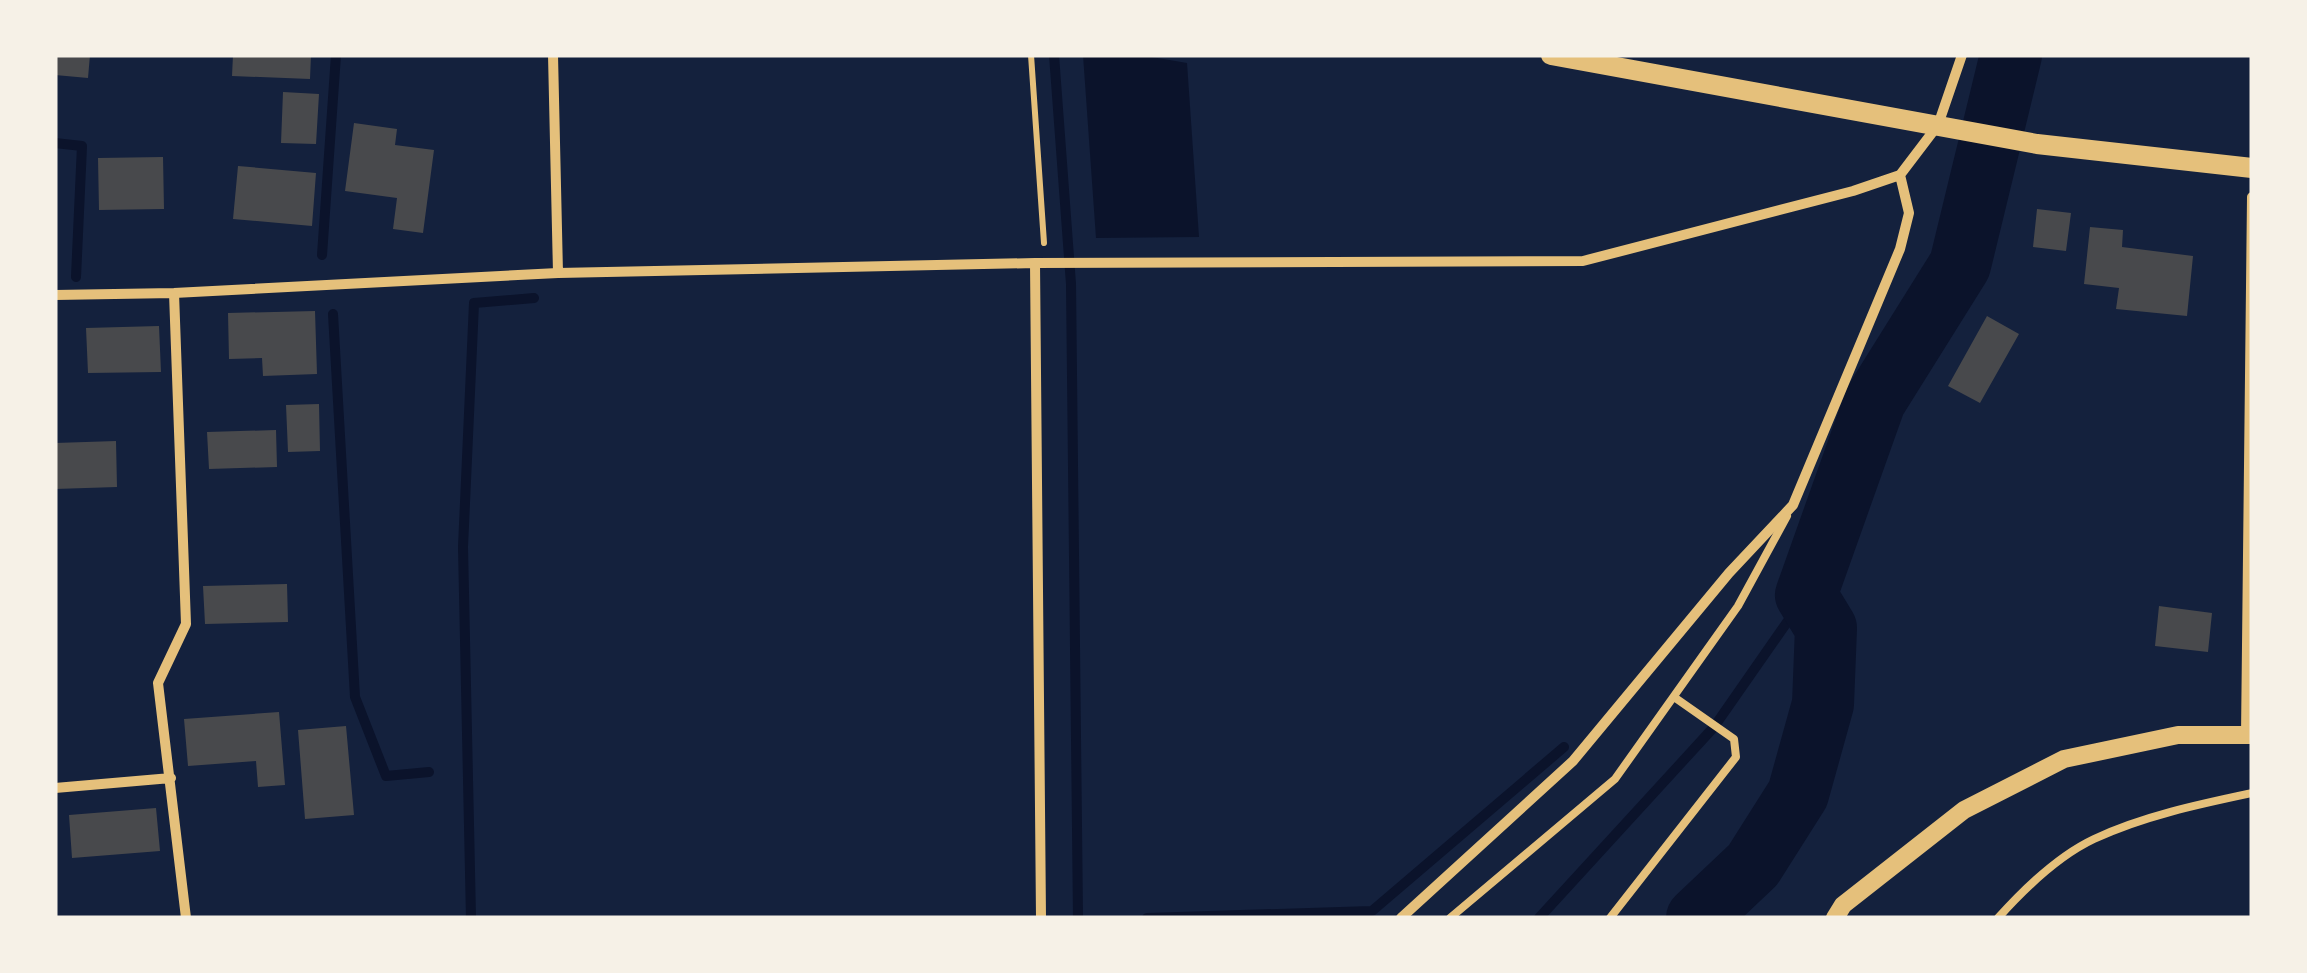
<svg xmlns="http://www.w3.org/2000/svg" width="2307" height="973" font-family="Poppins,sans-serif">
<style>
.water{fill:#0b132b}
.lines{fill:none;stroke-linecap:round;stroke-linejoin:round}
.stream{stroke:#0b132b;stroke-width:10}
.river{stroke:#0b132b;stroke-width:62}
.building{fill:#48494c}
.path{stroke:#e5c07b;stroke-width:6}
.service{stroke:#e5c07b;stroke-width:8}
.minor{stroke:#e5c07b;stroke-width:10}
.tertiary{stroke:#e5c07b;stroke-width:18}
.secondary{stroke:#e5c07b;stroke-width:20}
</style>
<rect width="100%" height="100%" fill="#14213d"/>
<path class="water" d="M 1083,55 L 1140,55 L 1187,63 L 1199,237 L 1096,238 Z"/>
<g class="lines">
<path class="stream" d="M 1054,55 L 1071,284 L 1078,918
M 55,143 L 82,146 L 76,277
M 322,255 L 336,55
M 333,314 L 355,697 L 386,776 L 429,772
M 471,918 L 463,547 L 474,303 L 534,298
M 1147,918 L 1372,911 L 1564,747
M 1539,918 L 1714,727 L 1806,595"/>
<path class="river" d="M 1697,918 L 1753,865 L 1798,794 L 1823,704 L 1826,628 L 1806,595 L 1875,401 L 1960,265 L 2011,55"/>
</g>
<path class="building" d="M 55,55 L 90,55 L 88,78 L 55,75 Z
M 233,55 L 311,55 L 310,79 L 232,76 Z
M 283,92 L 319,94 L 316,144 L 281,143 Z
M 354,123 L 397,129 L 395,145 L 434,150 L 423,233 L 393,229 L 397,198 L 345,191 Z
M 163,157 L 164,209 L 99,210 L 98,158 Z
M 238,166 L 316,173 L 312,226 L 233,219 Z
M 2037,209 L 2071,213 L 2066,251 L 2033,247 Z
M 2090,227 L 2123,230 L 2122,247 L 2193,256 L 2187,316 L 2116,309 L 2119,288 L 2084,284 Z
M 315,311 L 317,374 L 263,376 L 262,358 L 229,359 L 228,313 Z
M 1987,316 L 2019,334 L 1980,403 L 1948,386 Z
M 159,326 L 161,372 L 88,373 L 86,328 Z
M 319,404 L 320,451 L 288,452 L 286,405 Z
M 276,430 L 277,467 L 209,469 L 207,432 Z
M 116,441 L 117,487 L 55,489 L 55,443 Z
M 287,584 L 288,622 L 205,624 L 203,586 Z
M 2159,606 L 2212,613 L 2208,652 L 2155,646 Z
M 279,712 L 285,785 L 258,787 L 256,761 L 188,766 L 184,719 Z
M 346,726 L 354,815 L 305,819 L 298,730 Z
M 156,808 L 160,851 L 72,858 L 69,815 Z"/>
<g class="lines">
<path class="path" d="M 1031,55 L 1044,243"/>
<path class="service" d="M 1450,918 L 1615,779 L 1738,606 L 1787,516
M 1610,918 L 1736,757 L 1734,739 L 1674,697
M 1998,918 C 2024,889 2058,856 2094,839 C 2143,816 2200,804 2252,793"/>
<path class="minor" d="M 553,55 L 558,273
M 1035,263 L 1041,918
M 174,293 L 186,624 L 158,683 L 186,918
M 55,295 L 174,293 L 558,273 L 1035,263 L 1583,261 L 1853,191 L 1900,175 L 1938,125 L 1962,55
M 2246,735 L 2252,197
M 55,788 L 171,778
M 1401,918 L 1573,761 L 1729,573 L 1793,505 L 1900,249 L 1909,213 L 1900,175"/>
<path class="tertiary" d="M 1835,918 L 1843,905 L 1964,810 L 2064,759 L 2178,735 L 2252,735"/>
<path class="secondary" d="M 1551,55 L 2037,144 L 2252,168"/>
</g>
<rect width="2307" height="973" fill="none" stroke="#f6f1e7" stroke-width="115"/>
</svg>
